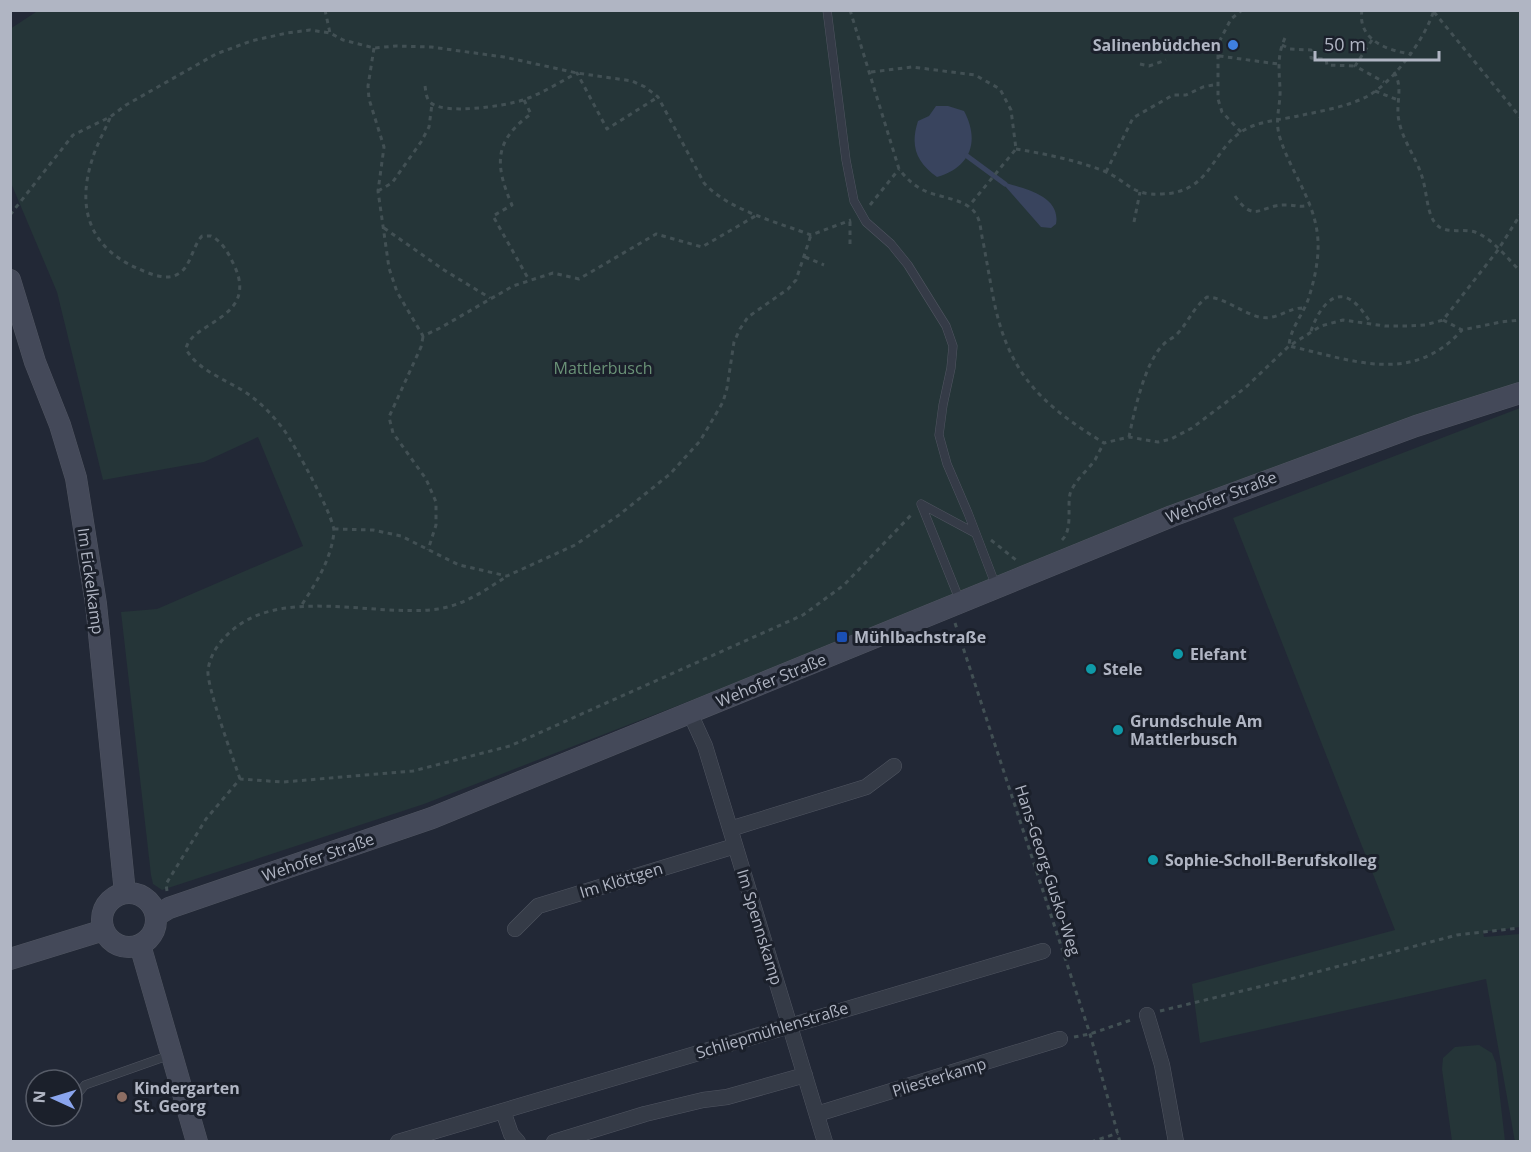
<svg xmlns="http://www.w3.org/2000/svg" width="1531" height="1152" font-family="'Open Sans',sans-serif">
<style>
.green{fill:#253538}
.water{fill:#39445e}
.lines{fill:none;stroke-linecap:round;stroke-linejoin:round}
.stream{stroke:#39445e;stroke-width:5}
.lane-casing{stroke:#505561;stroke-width:9}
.street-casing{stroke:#505561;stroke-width:16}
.secondary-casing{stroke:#505561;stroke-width:22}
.path{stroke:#425054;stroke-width:3;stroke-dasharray:4.5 4.5;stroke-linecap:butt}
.lane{stroke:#353b47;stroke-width:8}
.street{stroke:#353b47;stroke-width:15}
.secondary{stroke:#444959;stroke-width:21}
.shop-dot{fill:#3f7fe0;stroke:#1b202b;stroke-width:2}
.transit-dot{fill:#1a4fb4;stroke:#1b202b;stroke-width:2}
.culture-dot{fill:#0f9aa8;stroke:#1b202b;stroke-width:2}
.education-dot{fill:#8d6e63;stroke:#1b202b;stroke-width:2}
.labels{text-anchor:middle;stroke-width:6;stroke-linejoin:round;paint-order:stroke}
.poi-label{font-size:16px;font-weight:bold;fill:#b0b5c3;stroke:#1b202b;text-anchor:start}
.park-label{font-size:16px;fill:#6a9277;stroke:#1b202b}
.street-label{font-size:16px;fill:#b0b5c3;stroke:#1b202b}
</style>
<rect width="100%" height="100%" fill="#222836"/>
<path class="green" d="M 39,10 L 1520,11 L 1520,389 L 1059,558 L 424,804 L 162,890 L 153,884 L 151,875 L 121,612 L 157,609 L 303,546 L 258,437 L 204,462 L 103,480 L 57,292 L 11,183 L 10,29 Z
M 1520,408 L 1520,927 L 1483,932 L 1484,937 L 1520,934 L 1520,1141 L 1515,1142 L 1486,979 L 1200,1043 L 1192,984 L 1395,930 L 1233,518 Z
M 1479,1045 L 1492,1053 L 1496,1063 L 1505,1141 L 1452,1141 L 1442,1069 L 1443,1058 L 1455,1047 Z"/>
<path class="water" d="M 936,106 L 948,106 L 964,111 C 980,141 971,167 937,177 C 916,162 910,146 918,121 L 929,116 Z
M 1006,183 C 1026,189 1061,196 1056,224 L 1051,228 L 1041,227 L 1005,186 Z"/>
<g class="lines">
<path class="stream" d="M 967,156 L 1005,184"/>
<defs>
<path id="lane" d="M 827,10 L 846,160 L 854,201 L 866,222 L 891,244 L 908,265 L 946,326 L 953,346 L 951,368 L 943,405 L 939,435 L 947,464 L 968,513 L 996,586
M 921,504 L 960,601
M 921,504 L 975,533
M 72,1098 L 76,1096 L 85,1085 L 170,1055"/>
<path id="street" d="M 690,713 L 705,746 L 825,1142
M 730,829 L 866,787 L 894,766
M 515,929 L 538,906 L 735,846
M 1147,1015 L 1162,1065 L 1176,1142
M 503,1111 L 511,1134 L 518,1142
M 817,1114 L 1060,1039
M 398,1142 L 1043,951
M 554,1142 L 645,1114 L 703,1100 L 727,1097 L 805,1075"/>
<path id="secondary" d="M 10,280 L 35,362 L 60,425 L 76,478 L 96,604 L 125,893
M102 920a27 27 0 1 1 54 0a27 27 0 1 1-54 0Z
M 156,916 L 169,908 L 432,818 L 1172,516 L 1416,426 L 1520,393
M 140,945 L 197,1142
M 10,959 L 104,930"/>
</defs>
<use href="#lane" class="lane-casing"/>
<use href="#street" class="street-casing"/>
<use href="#secondary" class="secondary-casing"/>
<path class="path" d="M 325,10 L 330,33
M 850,10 L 899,169 C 906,178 913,185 923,190 C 941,199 970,198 978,218 C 981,225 981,234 983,241 C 986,258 989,274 992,291 C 1006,370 1037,402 1104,443 L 1129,437 L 1158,442 L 1171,439 L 1192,428 L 1245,388 L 1289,346 L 1321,326 L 1343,320 L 1385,326 L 1408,326 L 1425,325 L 1443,320 L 1498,250 L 1520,215
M 1362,10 C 1357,40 1388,51 1412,54
M 1434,12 L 1520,117
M 1285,38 C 1277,55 1279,70 1280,88 C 1281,106 1274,119 1280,138 C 1291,173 1316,202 1318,241 C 1319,260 1314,282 1308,300 C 1302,316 1290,329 1289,346 C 1352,360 1412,386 1462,330
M 1372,40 L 1355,66 L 1384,82
M 1282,45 L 1290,49 L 1311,50 L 1311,58 L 1326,59 L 1327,65 L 1355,66
M 374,48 L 368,86 L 369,99 L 384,147 L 378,191 L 389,268 L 397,292 L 423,336 L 440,328 L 513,286 L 553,273 L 579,279 L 656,234 L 702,247 L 757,215
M 1219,56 L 1278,64
M 1140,64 L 1149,66 L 1166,60
M 871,72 L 912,67 L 975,75 L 1000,89 L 1011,110 L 1016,149 L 969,206
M 1394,72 C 1404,88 1395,104 1399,121 C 1403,142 1418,160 1423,180 C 1427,194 1427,214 1436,224 C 1445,235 1463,228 1475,232 C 1493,239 1507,258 1520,271
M 425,86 C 426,92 426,99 431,103 C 445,115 505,106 523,100 C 541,94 560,82 577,73 L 607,129 L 658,97
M 1375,91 L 1398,100
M 524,100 L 531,114 C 493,141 495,166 512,205 L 493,216 L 529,280
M 110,118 C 104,132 96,146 92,160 C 76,210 91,249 139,269 C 150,274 167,281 178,274 C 191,267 192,247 202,236 L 211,236 C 222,241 229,254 234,265 C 260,319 190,322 186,349 C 199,373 232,381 252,397 C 264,406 275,418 284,430 C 294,444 335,518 334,532 C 331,560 316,583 301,606
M 1241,132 L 1222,112 L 1218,99 L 1218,44 L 1231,19 L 1242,10
M 1016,149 C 1046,154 1075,160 1104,171 C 1128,181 1130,196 1162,194 C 1211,192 1211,152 1241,132 C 1257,121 1280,120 1298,116 C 1321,111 1347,107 1368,96 C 1394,81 1425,39 1434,10
M 1106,172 L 1133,118 L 1138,115 L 1173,95 L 1186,95 L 1203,87 L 1218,84
M 378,191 L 392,183 L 421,142 L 429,127 L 432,104
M 1235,196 C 1255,225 1261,204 1286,205 C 1297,205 1298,208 1310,205
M 870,205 L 899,169
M 10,215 L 73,135 L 110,117 L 126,105 L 216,54 L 251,41 L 287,33 L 310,30 L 330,33 L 343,40 L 374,48 L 396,46 L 431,47 L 504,57 L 577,73 L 632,81 L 645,87 L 658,97 L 704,183 C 728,210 777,222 811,235 L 851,220
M 1134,222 L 1140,192
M 384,228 L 444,270 L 490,298
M 850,244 L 850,221
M 805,257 L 824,265
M 1443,320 L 1462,330 L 1501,322 L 1520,320
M 1311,331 C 1317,313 1333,284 1355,303 C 1361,308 1366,316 1371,323
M 423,337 L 421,347 L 389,417 L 393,433 L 426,479 L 436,502 L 436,525 L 428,550
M 1129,437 C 1134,412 1145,362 1163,345 C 1167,340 1174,338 1178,333 C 1189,321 1193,308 1207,297 C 1226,298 1240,312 1259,317 C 1278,321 1288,307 1304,308
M 334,529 L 373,530 L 401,536 L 459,565 L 507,576 L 575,545 L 619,515 L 670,474 L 700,441 L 723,402 L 727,388 L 734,342 L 740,329 L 748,317 L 788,289 L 796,280 L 811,235
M 991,540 L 1016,560
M 1062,540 C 1073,529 1067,508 1070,494 C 1074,481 1087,471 1095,460 C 1098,454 1101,448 1104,443
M 955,623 L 1090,1034 L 1120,1142
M 240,779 C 234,761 206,685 208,670 C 210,656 217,645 227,635 C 277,584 374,618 438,609 C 464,605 486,590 507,576
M 167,891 L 166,884 L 206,819 L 240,779 L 283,782 L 413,771 L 510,746 L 803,615 L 844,585 L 913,513
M 1160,1011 L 1279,982 L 1457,935 L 1520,928
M 1074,1037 L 1090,1034 L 1134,1019
M 1091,1142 L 1118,1133"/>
<use href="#lane" class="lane"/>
<use href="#street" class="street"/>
<use href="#secondary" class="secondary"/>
</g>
<circle class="shop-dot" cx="1233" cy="45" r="6"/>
<rect class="transit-dot" x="836" y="631" width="12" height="12" rx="3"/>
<g class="culture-dot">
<circle cx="1178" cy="654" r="6"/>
<circle cx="1091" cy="669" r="6"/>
<circle cx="1118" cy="730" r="6"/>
<circle cx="1153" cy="860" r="6"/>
</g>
<circle class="education-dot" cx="122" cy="1097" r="6"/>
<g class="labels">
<g class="poi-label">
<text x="1221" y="51" text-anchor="end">Salinenbüdchen</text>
<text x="854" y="643">Mühlbachstraße</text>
<text x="1190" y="660">Elefant</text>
<text x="1103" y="675">Stele</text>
<text x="1130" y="727">Grundschule Am<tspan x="1130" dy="18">Mattlerbusch</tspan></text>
<text x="1165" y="866">Sophie-Scholl-Berufskolleg</text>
<text x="134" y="1094">Kindergarten<tspan x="134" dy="18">St. Georg</tspan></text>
</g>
<g class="park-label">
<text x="603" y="374">Mattlerbusch</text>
</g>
<g class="street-label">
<text transform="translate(1221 497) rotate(-21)" y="6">Wehofer Straße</text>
<text transform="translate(91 581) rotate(82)" y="6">Im Eickelkamp</text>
<text transform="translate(771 680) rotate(-22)" y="6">Wehofer Straße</text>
<text transform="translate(318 857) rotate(-19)" y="6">Wehofer Straße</text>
<text transform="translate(1048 870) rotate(72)" y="6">Hans-Georg-Gusko-Weg</text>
<text transform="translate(621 880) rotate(-17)" y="6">Im Klöttgen</text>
<text transform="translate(760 927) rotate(73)" y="6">Im Spennskamp</text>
<text transform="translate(772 1030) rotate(-17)" y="6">Schliepmühlenstraße</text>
<text transform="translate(939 1077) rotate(-17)" y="6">Pliesterkamp</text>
</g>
</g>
<rect width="1531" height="1152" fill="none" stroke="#b0b5c3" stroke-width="24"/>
<g transform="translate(54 1098) rotate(274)"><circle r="28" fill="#1b202b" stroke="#575c68" stroke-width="1.5"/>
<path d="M0-4.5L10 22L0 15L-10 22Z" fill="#8aa5ee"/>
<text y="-9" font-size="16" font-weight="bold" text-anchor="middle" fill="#b0b5c3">N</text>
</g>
<path d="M1315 51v9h124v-9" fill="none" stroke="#b0b5c3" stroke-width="3"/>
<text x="1324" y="51" font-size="18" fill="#b0b5c3" stroke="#1b202b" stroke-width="4.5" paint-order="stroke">50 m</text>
</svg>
